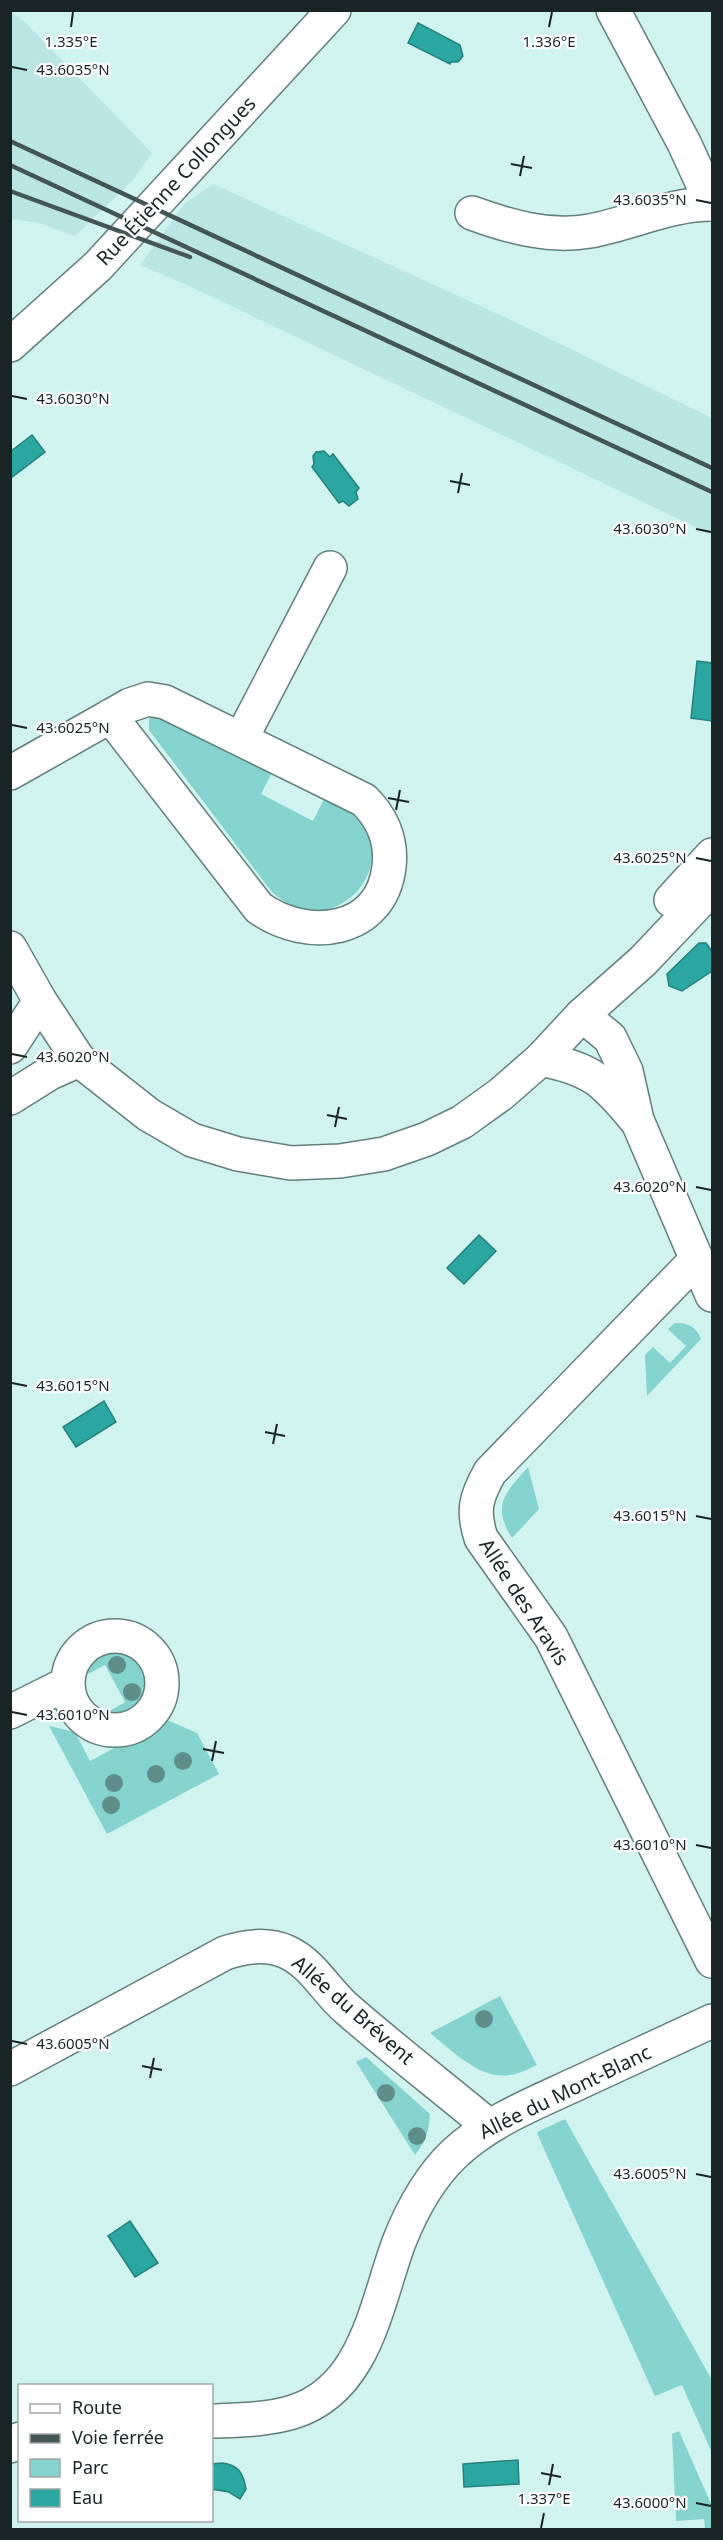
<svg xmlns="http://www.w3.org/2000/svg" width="723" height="2540" font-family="'Noto Sans',sans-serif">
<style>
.built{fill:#bbe5e2}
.green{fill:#84d3ce}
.water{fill:#2ba7a2;stroke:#25807c;stroke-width:1.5}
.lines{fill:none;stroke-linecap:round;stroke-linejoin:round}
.street-casing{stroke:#617f7d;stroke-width:36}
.secondary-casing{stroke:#617f7d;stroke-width:36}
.street{stroke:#fff;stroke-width:33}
.secondary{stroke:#fff;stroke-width:33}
.rail{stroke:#435554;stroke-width:4.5}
.tree{fill:#5e8d8a}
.ticks{fill:none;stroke:#182524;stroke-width:2}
.labels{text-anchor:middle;stroke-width:4.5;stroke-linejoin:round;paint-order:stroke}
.street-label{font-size:20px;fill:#182524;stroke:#fff}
.ticks-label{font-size:15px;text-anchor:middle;fill:#182524;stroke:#fff;stroke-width:4.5;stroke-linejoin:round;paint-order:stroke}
</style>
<rect width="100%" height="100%" fill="#d1f3f0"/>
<path class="built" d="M 10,11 L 24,21 L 152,153 L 133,180 L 75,236 L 39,223 L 11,219 Z
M 213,184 L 509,319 L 712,418 L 712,535 L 187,285 L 140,265 L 184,204 Z"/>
<path class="green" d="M 153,714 L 274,769 L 261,794 L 313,821 L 326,795 C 336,800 350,806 357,815 C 404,867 333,947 272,892 L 149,730 L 149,719 Z
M 675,1323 C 687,1322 697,1327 701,1339 L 647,1396 L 645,1355 L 653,1347 L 670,1363 L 686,1346 L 668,1329 Z
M 528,1467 L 539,1509 L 512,1538 C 491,1505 506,1492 528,1467 Z
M 119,1650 C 171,1666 148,1729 104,1714 L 125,1702 L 105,1665 L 84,1676 C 90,1657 100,1652 119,1650 Z
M 167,1720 L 197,1733 L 219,1774 L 107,1834 L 49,1726 L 75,1732 L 90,1761 Z
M 500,1996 L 537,2065 C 530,2068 523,2072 515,2074 C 482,2083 453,2051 430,2033 Z
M 366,2057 L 430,2114 C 429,2131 426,2141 415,2155 L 356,2062 Z
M 565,2119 L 712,2380 L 712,2453 L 682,2385 L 655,2396 L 653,2392 L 540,2140 L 537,2132 Z
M 679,2431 L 712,2506 L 712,2529 L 705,2529 L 704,2519 L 676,2521 L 672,2434 Z"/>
<path class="water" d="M 418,23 L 460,45 L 463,56 L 458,62 L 451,62 L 450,64 L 408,43 Z
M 32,435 L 45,452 L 11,478 L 11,451 Z
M 324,451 L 330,457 L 333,454 L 359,488 L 356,492 L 358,499 L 349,506 L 343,501 L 339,503 L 312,467 L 314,464 L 313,456 L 316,452 Z
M 697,661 L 712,663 L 712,721 L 691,718 Z
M 699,943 L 706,943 L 712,951 L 712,971 L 682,991 L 669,986 L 667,974 Z
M 479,1235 L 496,1251 L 464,1284 L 447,1268 Z
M 104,1401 L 116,1422 L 76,1447 L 63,1427 Z
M 130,2221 L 158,2263 L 135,2277 L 108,2236 Z
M 518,2460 L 519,2484 L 464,2487 L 463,2464 Z
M 222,2463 C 239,2465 243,2473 246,2489 L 240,2499 L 229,2492 L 212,2489 L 212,2464 Z"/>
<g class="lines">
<defs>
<path id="street" d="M 472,213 C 510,227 550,238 590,231 C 632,223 670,204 712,204
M 241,739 L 330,568
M 10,773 L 130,705 L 148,699 L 165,702 L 364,800 C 383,819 392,840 389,867 C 381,934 307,942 259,908 L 110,716
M 582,1015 L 610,1038 L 626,1071 L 637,1120 L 712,1295
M 10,1047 L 40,1001
M 541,1059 C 591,1069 603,1080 635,1119
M 10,1098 L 50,1073 L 79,1060
M 696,1260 L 490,1472 C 476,1497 472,1510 481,1538 L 551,1637 L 712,1961
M68 1683a47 47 0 1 1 94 0a47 47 0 1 1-94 0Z
M 10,1712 L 68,1683
M 10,2069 L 225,1953 C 246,1946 267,1943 287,1952 C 313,1964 326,1991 347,2009 C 393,2049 442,2087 489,2126
M 212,2421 C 239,2420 266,2420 293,2412 C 366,2389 376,2304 399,2242 C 412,2209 429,2178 454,2154 C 489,2121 533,2104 576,2084 C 621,2063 667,2042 712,2021
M 10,2446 L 20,2439"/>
<path id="secondary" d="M 613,10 L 684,143 L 712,204
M 10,345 L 98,266 L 334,10
M 671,900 L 712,855
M 10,948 L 40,1001 L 79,1060 L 149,1115 L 192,1140 L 238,1154 L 291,1163 L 340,1161 L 384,1154 L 427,1139 L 462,1122 L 501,1094 L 541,1059 L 582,1015 L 643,961 L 712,888"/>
</defs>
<use href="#street" class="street-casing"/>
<use href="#secondary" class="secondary-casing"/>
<use href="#street" class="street"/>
<use href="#secondary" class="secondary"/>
<path class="rail" d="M 10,141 L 712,468
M 10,165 L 712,492
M 10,191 L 190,257"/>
</g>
<g class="tree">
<circle cx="117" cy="1665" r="9"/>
<circle cx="132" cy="1692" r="9"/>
<circle cx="183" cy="1761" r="9"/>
<circle cx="156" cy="1774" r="9"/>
<circle cx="114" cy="1783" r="9"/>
<circle cx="111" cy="1805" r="9"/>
<circle cx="484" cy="2019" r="9"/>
<circle cx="386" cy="2093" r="9"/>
<circle cx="417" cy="2136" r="9"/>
</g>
<path class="ticks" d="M 71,27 L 73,12M 549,27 L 552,12M 12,67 L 27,70M 511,164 L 532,168M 520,176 L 524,156M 696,200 L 711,203M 12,396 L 27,399M 450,481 L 470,485M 458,493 L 462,473M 696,529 L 711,532M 12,725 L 27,728M 388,798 L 409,802M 396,810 L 400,790M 696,858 L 711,861M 12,1054 L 27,1057M 327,1115 L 347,1119M 335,1127 L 339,1107M 696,1187 L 711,1190M 12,1383 L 27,1386M 265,1432 L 285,1436M 273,1444 L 277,1424M 696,1516 L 711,1519M 12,1712 L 27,1715M 203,1749 L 224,1753M 212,1761 L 216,1741M 696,1845 L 711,1848M 12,2041 L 27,2044M 142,2066 L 162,2070M 150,2078 L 154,2058M 696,2174 L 711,2177M 541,2473 L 561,2477M 549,2485 L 553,2464M 696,2503 L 711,2506M 541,2528 L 544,2513"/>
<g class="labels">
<g class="street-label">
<text transform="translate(176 181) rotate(-47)" y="7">Rue Étienne Collongues</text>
<text transform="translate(524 1602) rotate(57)" y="7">Allée des Aravis</text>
<text transform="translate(353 2010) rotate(41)" y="7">Allée du Brévent</text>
<text transform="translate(565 2092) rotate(-26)" y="7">Allée du Mont-Blanc</text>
</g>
</g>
<g class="ticks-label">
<text x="71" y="47">1.335°E</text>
<text x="549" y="47">1.336°E</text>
<text x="73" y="75">43.6035°N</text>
<text x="650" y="205">43.6035°N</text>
<text x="73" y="404">43.6030°N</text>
<text x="650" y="534">43.6030°N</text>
<text x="73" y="733">43.6025°N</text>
<text x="650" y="863">43.6025°N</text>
<text x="73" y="1062">43.6020°N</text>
<text x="650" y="1192">43.6020°N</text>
<text x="73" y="1391">43.6015°N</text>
<text x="650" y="1521">43.6015°N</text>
<text x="73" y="1720">43.6010°N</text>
<text x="650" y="1850">43.6010°N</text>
<text x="73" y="2049">43.6005°N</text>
<text x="650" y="2179">43.6005°N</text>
<text x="544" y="2504">1.337°E</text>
<text x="650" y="2508">43.6000°N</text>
</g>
<rect width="723" height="2540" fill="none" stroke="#182524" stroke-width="24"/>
<rect x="18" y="2384" width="195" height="138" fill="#ffffff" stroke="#a3a8a7" stroke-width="1.5"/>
<rect x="30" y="2404" width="30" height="9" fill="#ffffff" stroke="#a3a8a7" stroke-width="1.5"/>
<text x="72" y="2414" font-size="18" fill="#182524">Route</text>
<rect x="30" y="2434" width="30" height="9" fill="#435554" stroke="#a3a8a7" stroke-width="1.5"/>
<text x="72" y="2444" font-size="18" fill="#182524">Voie ferrée</text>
<rect x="30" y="2459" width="30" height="18" fill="#84d3ce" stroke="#a3a8a7" stroke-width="1.5"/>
<text x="72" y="2474" font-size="18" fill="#182524">Parc</text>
<rect x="30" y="2489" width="30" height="18" fill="#2ba7a2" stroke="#a3a8a7" stroke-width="1.5"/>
<text x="72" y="2504" font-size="18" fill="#182524">Eau</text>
</svg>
